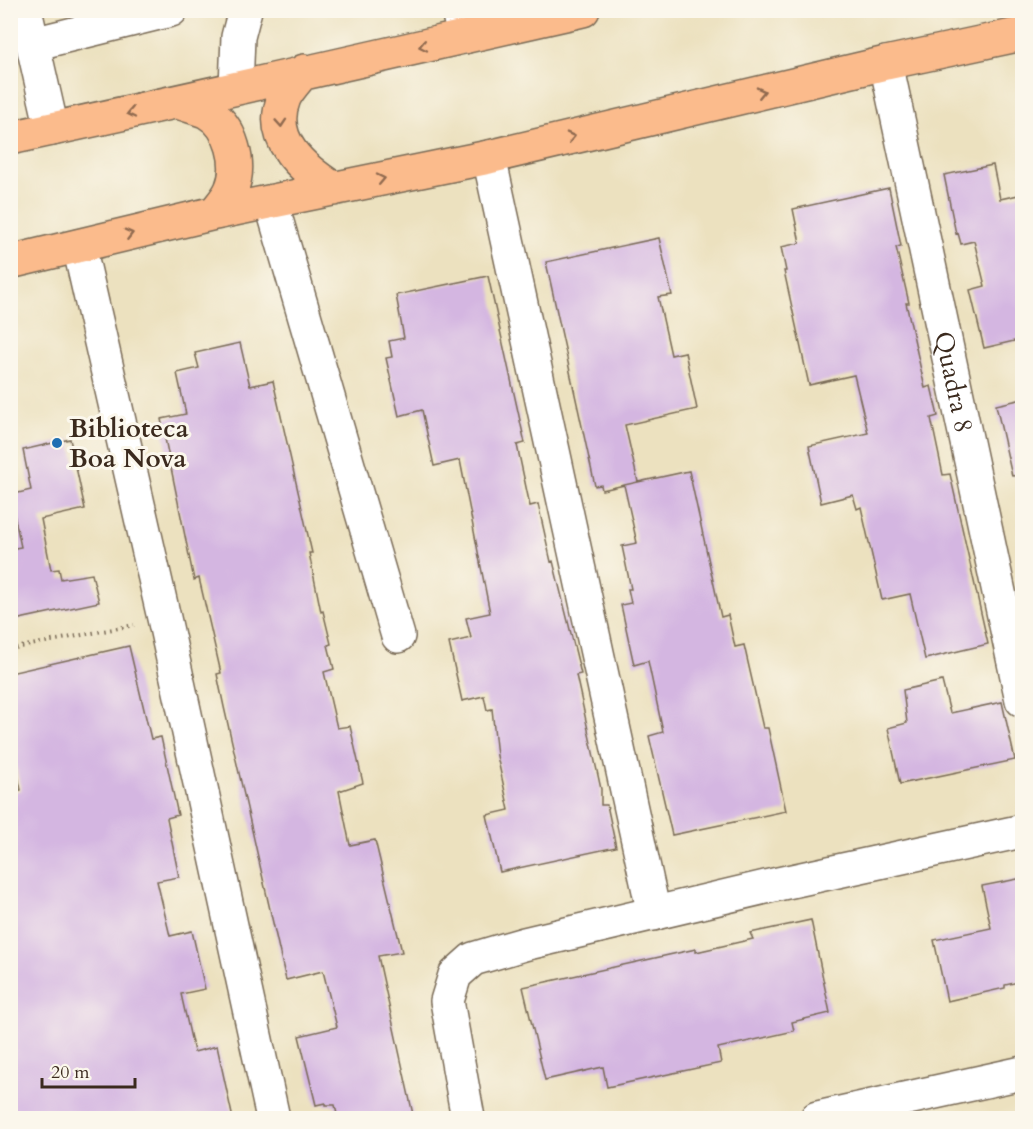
<svg xmlns="http://www.w3.org/2000/svg" width="1033" height="1129" font-family="Cardo,serif">
<style>
.building{fill:#d4b6e1}
.lines{fill:none;stroke-linecap:round;stroke-linejoin:round}
.minor-casing{stroke:#796a56;stroke-width:36}
.major-casing{stroke:#796a56;stroke-width:36}
.path{stroke:#796a56;stroke-width:4;stroke-dasharray:1.5 4.5;stroke-linecap:butt}
.minor{stroke:#fff;stroke-width:33}
.major{stroke:#fbbb8c;stroke-width:33}
.oneway{stroke:#916b50}
.poi-dot{fill:#1f6fb2;stroke:#fbf7ec;stroke-width:2}
.labels{text-anchor:middle;stroke-width:6;stroke-linejoin:round;paint-order:stroke}
.street-label{font-size:26px;fill:#3b2a1e;stroke:#fbf7ec}
.poi-label{font-size:26px;font-weight:bold;fill:#3b2a1e;stroke:#fbf7ec;text-anchor:start}
</style>
<rect width="100%" height="100%" fill="#fbf7ec"/>
<filter id="ink" filterUnits="userSpaceOnUse"><feTurbulence type="fractalNoise" baseFrequency=".0167" numOctaves="2"/><feDisplacementMap in="SourceGraphic" scale="12" xChannelSelector="R" yChannelSelector="G"/><feConvolveMatrix kernelMatrix="1 2 1 2 8 2 1 2 1" color-interpolation-filters="sRGB"/></filter>
<filter id="wash" filterUnits="userSpaceOnUse"><feTurbulence type="fractalNoise" baseFrequency=".008" numOctaves="4" result="noise"/><feDisplacementMap in="SourceGraphic" scale="24" xChannelSelector="R" yChannelSelector="G"/><feGaussianBlur stdDeviation="1.35" result="paint"/><feColorMatrix in="noise" values="0 0 0 0 0 0 0 0 0 0 0 0 0 0 0 0 0 1.4 0 .05"/><feComposite in="paint" operator="in"/></filter>
<g filter="url(#wash)">
<rect width="100%" height="100%" fill="#ece1bf"/>
<g id="blocks">
<path class="building" d="M 993,165 L 1000,199 L 1023,194 L 1023,339 L 984,348 L 970,290 L 985,286 L 974,241 L 961,244 L 958,233 L 956,234 L 944,175 Z
M 889,188 L 901,246 L 896,247 L 909,303 L 906,303 L 925,388 L 931,386 L 938,416 L 931,418 L 943,475 L 950,474 L 988,644 L 925,659 L 910,594 L 882,600 L 861,507 L 857,509 L 853,495 L 821,503 L 809,446 L 868,433 L 854,375 L 809,385 L 784,271 L 786,271 L 781,247 L 800,243 L 793,209 Z
M 659,238 L 672,295 L 658,297 L 671,355 L 685,352 L 697,409 L 625,425 L 638,482 L 602,490 L 601,485 L 595,486 L 546,262 Z
M 488,276 L 525,443 L 517,445 L 530,506 L 538,504 L 551,562 L 553,561 L 581,674 L 576,675 L 601,789 L 601,805 L 607,805 L 616,847 L 500,872 L 487,815 L 509,810 L 497,756 L 492,709 L 487,710 L 484,696 L 462,701 L 449,643 L 471,638 L 466,618 L 490,613 L 460,460 L 434,466 L 422,410 L 399,416 L 386,358 L 392,357 L 389,341 L 404,338 L 396,295 Z
M 240,343 L 250,386 L 273,381 L 312,553 L 309,553 L 321,612 L 323,611 L 331,644 L 328,645 L 334,669 L 324,672 L 337,728 L 350,726 L 363,783 L 339,791 L 350,845 L 375,840 L 402,952 L 378,956 L 414,1119 L 338,1119 L 335,1105 L 325,1105 L 325,1103 L 316,1105 L 299,1036 L 337,1027 L 323,971 L 286,980 L 224,707 L 217,674 L 221,673 L 199,578 L 194,580 L 161,419 L 186,414 L 177,373 L 199,368 L 195,353 Z
M 1023,399 L 1023,475 L 1012,476 L 996,405 Z
M 70,439 L 85,509 L 41,519 L 51,570 L 59,569 L 61,579 L 92,574 L 99,602 L 10,621 L 10,549 L 21,547 L 10,495 L 31,490 L 23,450 Z
M 689,471 L 721,617 L 728,615 L 735,647 L 744,645 L 763,728 L 768,728 L 786,811 L 672,835 L 649,736 L 663,732 L 648,661 L 634,665 L 621,605 L 631,603 L 628,589 L 631,589 L 622,546 L 637,543 L 624,485 Z
M 129,646 L 151,739 L 161,737 L 178,815 L 167,818 L 179,877 L 157,881 L 170,936 L 192,931 L 205,989 L 181,994 L 194,1052 L 217,1046 L 233,1119 L 10,1119 L 10,821 L 16,820 L 10,793 L 21,790 L 10,739 L 10,673 Z
M 942,681 L 950,713 L 1002,702 L 1015,760 L 900,784 L 888,728 L 907,723 L 903,690 Z
M 1023,878 L 1023,981 L 1005,985 L 1005,988 L 947,1001 L 934,940 L 991,928 L 982,886 Z
M 811,920 L 830,1013 L 792,1022 L 794,1031 L 718,1048 L 721,1063 L 607,1087 L 603,1067 L 545,1080 L 523,987 L 696,949 L 696,952 L 753,939 L 750,933 Z"/>
</g>
</g>
<g filter="url(#ink)">
<use href="#blocks" fill-opacity="0" stroke="#796a56" stroke-width="1.5"/>
<g class="lines">
<defs>
<g id="minor">
<path d="M 25,10 L 52,129"/>
<path d="M 458,10 L 464,37"/>
<path d="M 33,44 L 171,10"/>
<path id="s1" d="M 886,63 L 1022,700"/>
<path d="M 236,87 L 238,37 L 245,10"/>
<path d="M 489,157 L 654,914"/>
<path d="M 271,202 L 398,636"/>
<path d="M 79,246 L 164,618 L 273,1118"/>
<path d="M 468,1118 L 447,1001 L 455,975 L 473,959 L 524,944 L 778,884 L 1022,831"/>
<path d="M 817,1118 L 1022,1073"/>
</g>
<path id="major" d="M 304,71 C 297,80 288,89 284,98 C 267,140 303,169 334,189
M 181,103 C 189,106 199,108 207,112 C 232,126 242,165 231,190 C 227,199 220,206 215,213
M 10,138 C 202,97 392,53 583,10
M 10,262 L 215,213 L 489,157 L 886,63 L 1022,34"/>
</defs>
<use href="#minor" class="minor-casing"/>
<use href="#major" class="major-casing"/>
<path class="path" d="M 10,649 L 134,625"/>
<use href="#minor" class="minor"/>
<use href="#major" class="major"/>
</g>
<defs><path id="oneway-chevron" d="M-2-3.5L2.5 0L-2 3.5" fill="none" stroke-width="1.6" stroke-linecap="round" stroke-linejoin="round" transform="scale(1.5)"/></defs>
<g class="oneway">
<use href="#oneway-chevron" transform="translate(423 46) rotate(168)"/>
<use href="#oneway-chevron" transform="translate(761 92) rotate(-13)"/>
<use href="#oneway-chevron" transform="translate(131 113) rotate(168)"/>
<use href="#oneway-chevron" transform="translate(281 123) rotate(86)"/>
<use href="#oneway-chevron" transform="translate(571 137) rotate(-13)"/>
<use href="#oneway-chevron" transform="translate(381 179) rotate(-12)"/>
<use href="#oneway-chevron" transform="translate(129 234) rotate(-14)"/>
</g>
</g>
<circle class="poi-dot" cx="57" cy="443" r="6"/>
<g class="labels">
<g class="street-label">
<text dy="9" stroke="none"><textPath href="#s1" startOffset="326">Quadra 8</textPath></text>
</g>
<g class="poi-label">
<text x="69" y="437">Biblioteca<tspan x="69" dy="30">Boa Nova</tspan></text>
</g>
</g>
<rect width="1033" height="1129" fill="none" stroke="#fbf7ec" stroke-width="36"/>
<path d="M42 1078v9h93v-9" fill="none" stroke="#3b2a1e" stroke-width="3"/>
<text x="51" y="1078" font-size="18" fill="#3b2a1e" stroke="#fbf7ec" stroke-width="4.5" paint-order="stroke">20 m</text>
</svg>
